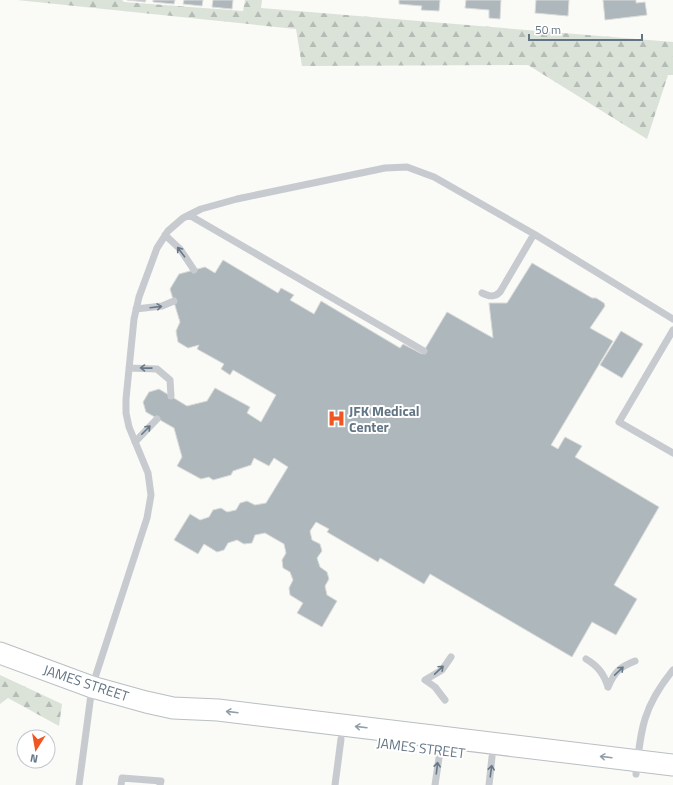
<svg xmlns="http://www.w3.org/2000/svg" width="673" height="785" font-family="'Titillium Web',sans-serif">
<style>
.forest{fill:url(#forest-firs)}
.building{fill:#adb7bc;stroke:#dbdcd9}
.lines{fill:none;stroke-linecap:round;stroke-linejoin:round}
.secondary-casing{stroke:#b9bfc3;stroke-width:23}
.lane{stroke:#c7cbcf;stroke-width:7}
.secondary{stroke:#fff;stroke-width:21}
.oneway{stroke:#677988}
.oneway2{stroke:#919ea9}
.labels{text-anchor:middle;stroke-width:4;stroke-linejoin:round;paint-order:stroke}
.poi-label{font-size:14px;font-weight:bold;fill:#627584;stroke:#fff;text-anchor:start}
.street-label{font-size:14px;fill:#627584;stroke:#fff}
</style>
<defs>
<pattern id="forest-firs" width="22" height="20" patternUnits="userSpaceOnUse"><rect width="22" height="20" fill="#dbe2d8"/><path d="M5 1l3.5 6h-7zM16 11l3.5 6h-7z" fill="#b5bcb5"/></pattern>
</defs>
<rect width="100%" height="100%" fill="#fafaf7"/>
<path class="forest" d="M 17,0 L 122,0 L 124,2 L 243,11 L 245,0 L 262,0 L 261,8 L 673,42 L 673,75 L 668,75 L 647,139 L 528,65 L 302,66 L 296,29 Z
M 0,675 L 62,704 L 59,726 L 8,698 L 0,704 Z"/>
<path class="building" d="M 127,0 L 146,0 L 145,2 Z
M 153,0 L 175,0 L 174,4 L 153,2 Z
M 184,0 L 203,0 L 202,6 L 183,4 Z
M 213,0 L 233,0 L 232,9 L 212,7 Z
M 399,0 L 440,0 L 439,11 L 421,10 L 422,6 L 399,4 Z
M 466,0 L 501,0 L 500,19 L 489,18 L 489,10 L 465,8 Z
M 536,0 L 569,0 L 568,16 L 535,13 Z
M 603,0 L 636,0 L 636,3 L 645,2 L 647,15 L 605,20 Z
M 223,260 L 278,293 L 281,288 L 294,295 L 290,300 L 314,314 L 321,301 L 400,348 L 403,344 L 422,354 L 447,312 L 493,338 L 489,303 L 507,303 L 532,263 L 592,298 L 596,298 L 604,303 L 605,306 L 590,328 L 613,341 L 551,445 L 558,449 L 565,437 L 582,446 L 575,457 L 659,507 L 614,585 L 637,599 L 616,635 L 592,622 L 572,657 L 430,574 L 424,584 L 380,558 L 378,562 L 327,532 L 329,529 L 316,522 L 310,531 L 312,540 L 320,544 L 322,551 L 317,558 L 320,567 L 327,572 L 329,579 L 325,586 L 327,595 L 337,601 L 322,627 L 297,613 L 303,603 L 290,595 L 289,588 L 293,580 L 290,572 L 283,568 L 282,560 L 286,553 L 284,544 L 265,533 L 255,535 L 252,543 L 244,544 L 237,540 L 228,543 L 224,550 L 217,552 L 204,544 L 198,554 L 174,540 L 190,514 L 200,520 L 209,517 L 213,510 L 221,508 L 227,512 L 236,510 L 240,503 L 247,501 L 255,505 L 266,503 L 288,467 L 274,458 L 269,466 L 254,458 L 251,465 L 233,471 L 231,475 L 213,480 L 209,477 L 201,479 L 177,466 L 182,457 L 174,428 L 146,412 L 143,402 L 149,392 L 159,389 L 187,406 L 207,401 L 215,388 L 250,407 L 247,413 L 261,422 L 276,395 L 233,370 L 230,375 L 221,369 L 224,364 L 197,349 L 199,345 L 188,348 L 178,342 L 176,331 L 180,322 L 170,289 L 179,274 L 205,267 L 215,273 Z
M 621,331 L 643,344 L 622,378 L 600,365 Z"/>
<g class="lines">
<defs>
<path id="secondary" d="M 0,653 L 92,687 L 146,702 L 173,708 L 218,710 L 673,765"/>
</defs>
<use href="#secondary" class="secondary-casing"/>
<path class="lane" d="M 189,215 L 424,351
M 165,235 L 180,249 L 194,270
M 482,293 C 488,296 494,298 500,292 L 534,234
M 136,309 L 162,306 L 174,301
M 673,330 L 619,422 L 673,453
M 129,368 L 157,369 L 170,380 L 171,396
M 135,442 L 157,419
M 586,659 C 598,666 604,674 608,687
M 608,687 C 615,671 620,667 635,661
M 445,700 L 435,687 L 425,680 L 442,670 L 451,657
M 636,774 C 641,728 643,707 673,670
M 79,785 L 92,687 L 147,518 L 151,495 L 148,473 L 129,427 L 126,413 L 126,399 L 134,319 L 139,297 L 157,248 L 168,231 L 183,218 L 201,209 L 237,199 L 385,168 L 407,167 L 434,177 L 534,234 L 673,319
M 121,785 L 122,778 L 161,781 L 160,785
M 335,785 L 341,739
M 435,785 L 440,751
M 489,785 L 492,757"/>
<use href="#secondary" class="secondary"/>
</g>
<defs><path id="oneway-shaft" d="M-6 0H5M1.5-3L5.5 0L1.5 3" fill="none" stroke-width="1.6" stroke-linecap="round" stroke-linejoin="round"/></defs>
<g class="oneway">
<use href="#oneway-shaft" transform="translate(181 252) rotate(-127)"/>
<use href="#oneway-shaft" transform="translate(156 307) rotate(-7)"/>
<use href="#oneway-shaft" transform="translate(146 368) rotate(-179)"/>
<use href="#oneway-shaft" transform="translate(146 430) rotate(-45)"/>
<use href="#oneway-shaft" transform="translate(439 670) rotate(-43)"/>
<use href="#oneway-shaft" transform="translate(619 671) rotate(-44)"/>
<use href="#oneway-shaft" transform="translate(437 768) rotate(-83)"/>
<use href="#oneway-shaft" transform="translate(491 771) rotate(-82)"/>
</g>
<g class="oneway2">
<use href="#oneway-shaft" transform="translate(232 712) rotate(-173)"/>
<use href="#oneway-shaft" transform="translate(361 727) rotate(-173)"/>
<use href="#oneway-shaft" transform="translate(606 757) rotate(-173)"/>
</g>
<defs>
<symbol id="hospital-bare" viewBox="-9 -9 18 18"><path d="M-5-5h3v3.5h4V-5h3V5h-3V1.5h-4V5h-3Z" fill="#f05621" stroke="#fff" stroke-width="2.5" paint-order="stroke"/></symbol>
</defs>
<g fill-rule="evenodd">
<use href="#hospital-bare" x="324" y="406" width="25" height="25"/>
</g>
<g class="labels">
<g class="poi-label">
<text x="349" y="416">JFK Medical<tspan x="349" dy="16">Center</tspan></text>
</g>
<g class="street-label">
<text transform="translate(86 683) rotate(18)" y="5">JAMES STREET</text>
<text transform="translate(421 748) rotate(7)" y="5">JAMES STREET</text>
</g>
</g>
<g transform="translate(36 749) rotate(191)"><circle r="19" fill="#ffffff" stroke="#c0c8ce"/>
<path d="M0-3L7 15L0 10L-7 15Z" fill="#f05621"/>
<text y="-6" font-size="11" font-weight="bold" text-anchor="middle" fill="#627584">N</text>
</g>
<path d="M529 34v6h113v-6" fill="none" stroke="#627584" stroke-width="2"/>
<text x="535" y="34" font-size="12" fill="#627584" stroke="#ffffff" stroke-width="3" paint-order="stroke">50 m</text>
</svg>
